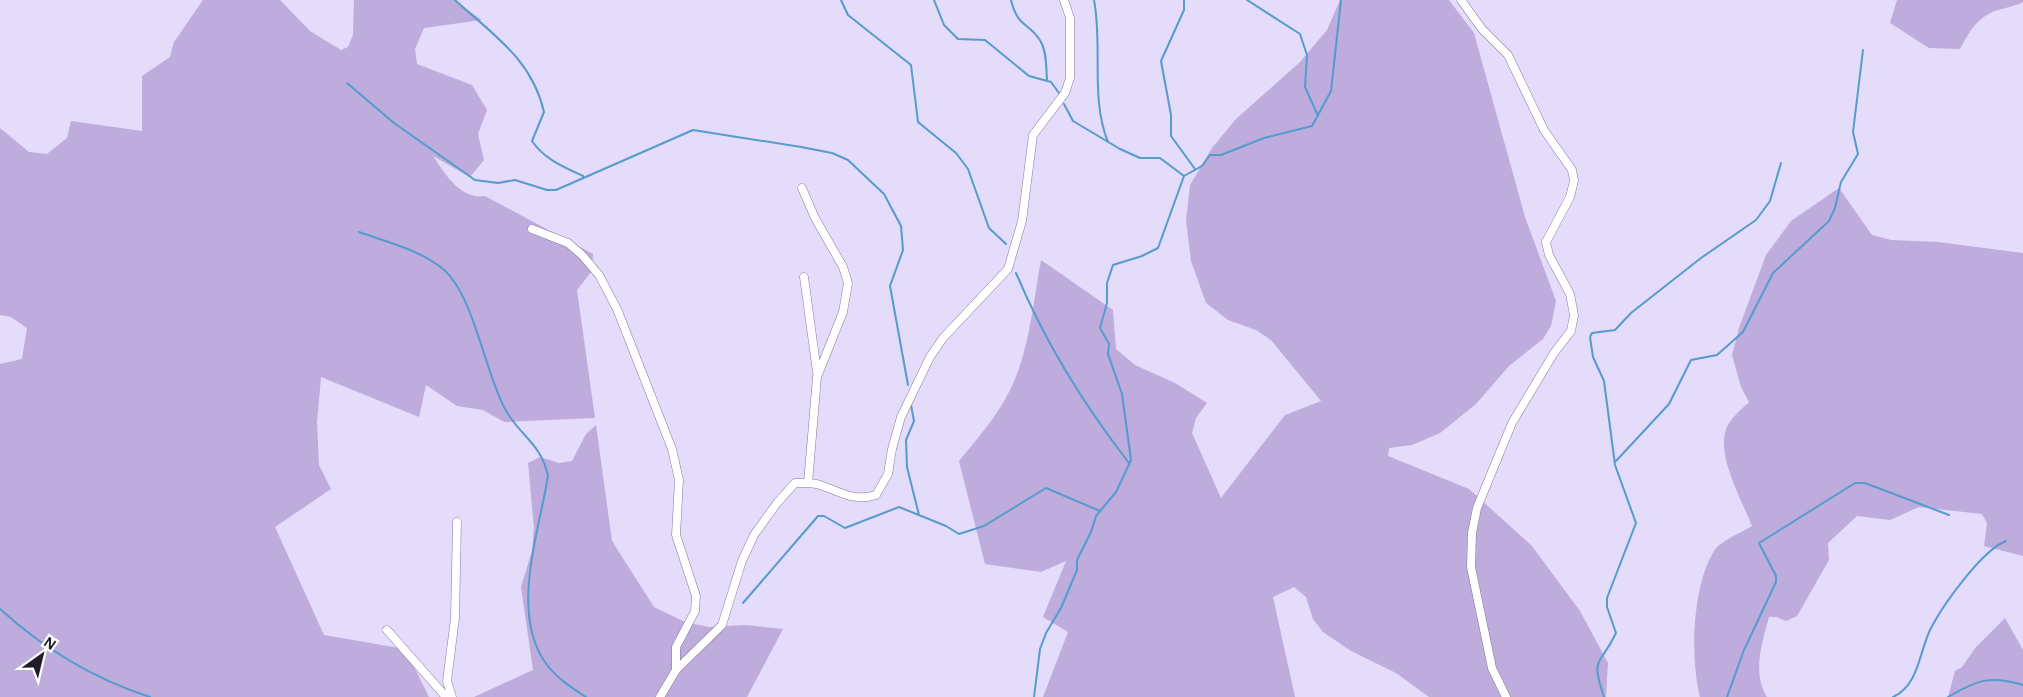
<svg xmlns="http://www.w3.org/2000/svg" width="2023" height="697" font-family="'Alegreya Sans',sans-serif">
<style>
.green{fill:#bdacdc}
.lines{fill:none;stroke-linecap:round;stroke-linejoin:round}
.stream{stroke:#559bcd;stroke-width:2}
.minor-casing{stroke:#877b9e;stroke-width:9}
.minor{stroke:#fff;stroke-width:8}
</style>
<rect width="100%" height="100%" fill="#e5dbfa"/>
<path class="green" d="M 203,0 L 280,0 L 310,31 L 341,50 L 348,47 L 353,35 L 354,0 L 454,0 L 482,20 L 424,28 L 415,49 L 417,64 L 472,85 L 487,110 L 478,134 L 484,160 L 470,177 L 433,156 C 445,174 461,200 485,196 L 593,254 L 592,271 L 577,290 L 595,418 L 504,422 L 483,410 L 457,406 L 426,385 L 419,417 L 321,377 L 317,422 L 319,465 L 331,489 L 275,527 L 324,635 L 399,648 L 412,663 L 429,697 L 0,697 L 0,364 L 22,359 L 27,328 L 11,317 L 0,315 L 0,128 L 29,152 L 47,154 L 67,138 L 71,121 L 142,131 L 142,76 L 170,57 L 174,42 Z
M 1340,0 L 1449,0 L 1474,33 L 1525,217 L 1556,301 L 1551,326 L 1543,339 L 1509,366 L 1476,404 L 1440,433 L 1412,445 L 1389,448 L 1388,456 L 1469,489 L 1532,546 L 1580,611 L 1608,663 L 1606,697 L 1429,697 L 1396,673 L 1351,651 L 1323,632 L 1313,619 L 1306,597 L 1294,587 L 1273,597 L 1295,697 L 1043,697 L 1068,632 L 1043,617 L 1066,561 L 1041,572 L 985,564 L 959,461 C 976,440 995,419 1008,394 C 1029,355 1033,304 1041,260 L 1113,310 L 1116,349 L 1135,365 L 1175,383 L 1207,403 L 1196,418 L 1192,433 L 1221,498 L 1285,415 L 1321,401 L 1271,340 L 1256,330 L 1228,320 L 1206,303 L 1191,261 L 1186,221 L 1190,185 L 1212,148 L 1236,119 L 1300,62 L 1327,30 Z
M 1897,0 L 2023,0 L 2023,2 C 2012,8 1997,8 1987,15 C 1974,22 1967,36 1960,49 L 1929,48 L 1890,23 Z
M 1839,188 L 1872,235 L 1891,240 L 1938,242 L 2023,253 L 2023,556 L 1984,546 L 1987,523 L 1982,514 L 1919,507 L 1890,520 L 1857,516 L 1828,543 L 1829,560 L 1797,616 L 1786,621 L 1776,617 L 1769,617 C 1762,643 1752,673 1767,697 L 1700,697 C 1690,658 1692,587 1714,551 C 1720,541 1741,533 1752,526 C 1742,500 1715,454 1727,427 C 1731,418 1742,409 1749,402 L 1741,387 L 1732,355 L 1739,328 L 1766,255 L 1791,221 Z
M 596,425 L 612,541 L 654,607 L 685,622 L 709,627 L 745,625 L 783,629 L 747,697 L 474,697 L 533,670 L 521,587 L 532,551 L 534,528 L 528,463 L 540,457 L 559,463 L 572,461 L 586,434 Z
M 2005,618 L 2023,650 L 2023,697 L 1948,697 L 1955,671 L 1962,667 L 1976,647 Z"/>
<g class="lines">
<path class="stream" d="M 455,0 C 492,34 532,59 544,112 L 532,141 C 544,159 564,167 583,176
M 841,0 L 848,15 L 911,65 L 918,122 L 956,153 L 968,169 L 989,228 L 1006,244
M 934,0 L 944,25 L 958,39 L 985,40 L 1029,76 L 1051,82 L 1059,93
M 1011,0 C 1018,29 1030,22 1041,42 C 1047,53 1046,68 1047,80
M 1094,0 C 1103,46 1090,98 1108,142
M 1184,0 L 1184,10 L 1161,61 L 1171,115 L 1171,136 L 1195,169
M 1247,0 L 1300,34 L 1307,55 L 1305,87 L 1318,116
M 347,83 L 394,123 L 475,180 L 498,183 L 515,180 L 547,190 L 556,190 L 693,130 L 801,147 L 832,153 L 848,160 L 884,194 L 901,226 L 903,250 L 890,286 L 908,385
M 1064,104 L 1073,121 L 1120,149 L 1140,158 L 1160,158 L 1184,176
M 359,232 C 387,242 420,250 443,269 C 473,294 485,371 504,407 C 517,434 541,442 548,476 C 539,533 509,614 547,665 C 558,679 572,688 586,697
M 1016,273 C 1045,342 1083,404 1129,463
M 911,405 L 914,421 L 906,440 L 907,467 L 919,515
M 1616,461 L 1669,404 L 1691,360 L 1717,355 L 1743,332 L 1773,273 L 1829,221 L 1835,208 L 1841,182 L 1858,154 L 1853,132 L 1863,50
M 743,603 L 818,516 L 824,516 L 845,528 L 899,507 L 946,526 L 959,534 L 984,526 L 1046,488 L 1100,511
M 0,609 C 43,648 94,679 150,697
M 1034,697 L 1040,649 L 1046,633 L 1061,608 L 1077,570 L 1077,560 L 1091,532 L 1096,516 L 1116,492 L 1131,460 L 1122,394 L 1108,354 L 1109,344 L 1100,328 L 1107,303 L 1107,283 L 1113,265 L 1142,256 L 1158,248 L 1184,176 L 1202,166 L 1210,155 L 1221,155 L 1264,138 L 1312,126 L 1331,91 L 1341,0
M 1604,697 C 1590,656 1600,667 1616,633 L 1607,607 L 1607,598 L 1636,523 L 1615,465 L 1604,381 L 1593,357 L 1590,337 L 1592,333 L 1615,330 L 1631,313 L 1701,258 L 1756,220 L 1770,201 L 1781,163
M 1727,697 L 1744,650 L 1776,582 L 1776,576 L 1759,543 L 1855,483 L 1865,483 L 1949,515
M 1893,697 C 1919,685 1919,653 1930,630 C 1942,606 1982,550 2006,541
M 1948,697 C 1977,680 1990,675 2023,685"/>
<defs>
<path id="minor" d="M 1461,0 L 1482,29 L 1508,55 L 1544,130 L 1572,170 L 1574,181 L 1570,197 L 1546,242 L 1549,255 L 1570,294 L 1574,315 L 1571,331 L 1554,353 L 1512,423 L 1477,508 L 1472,533 L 1471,567 L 1492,668 L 1506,697
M 802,188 L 815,218 L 843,267 L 848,283 L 843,312 L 817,377 L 808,483
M 532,229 L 568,243 L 582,255 L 599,275 L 617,309 L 672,449 L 679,480 L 676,535 L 696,596 L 695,611 L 676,647 L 676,670
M 804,277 L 817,372
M 387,630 L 446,697
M 452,697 L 447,681 L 455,618 L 457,522
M 660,697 L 676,670 L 722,625 L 742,561 L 754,535 L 777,503 L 795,483 C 803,483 812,482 820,485 C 841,492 854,502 876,495 L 888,474 L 892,449 L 901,417 L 930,357 L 943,338 L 1008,269 L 1022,221 L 1033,135 L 1065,93 L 1070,78 L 1070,18 L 1064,0"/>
</defs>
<use href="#minor" class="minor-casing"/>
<use href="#minor" class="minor"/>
</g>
<g transform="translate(42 655) rotate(34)" stroke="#ffffff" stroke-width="4.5" paint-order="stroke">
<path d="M0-4.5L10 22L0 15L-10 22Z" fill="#221d2b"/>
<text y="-9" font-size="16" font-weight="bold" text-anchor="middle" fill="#221d2b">N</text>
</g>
</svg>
